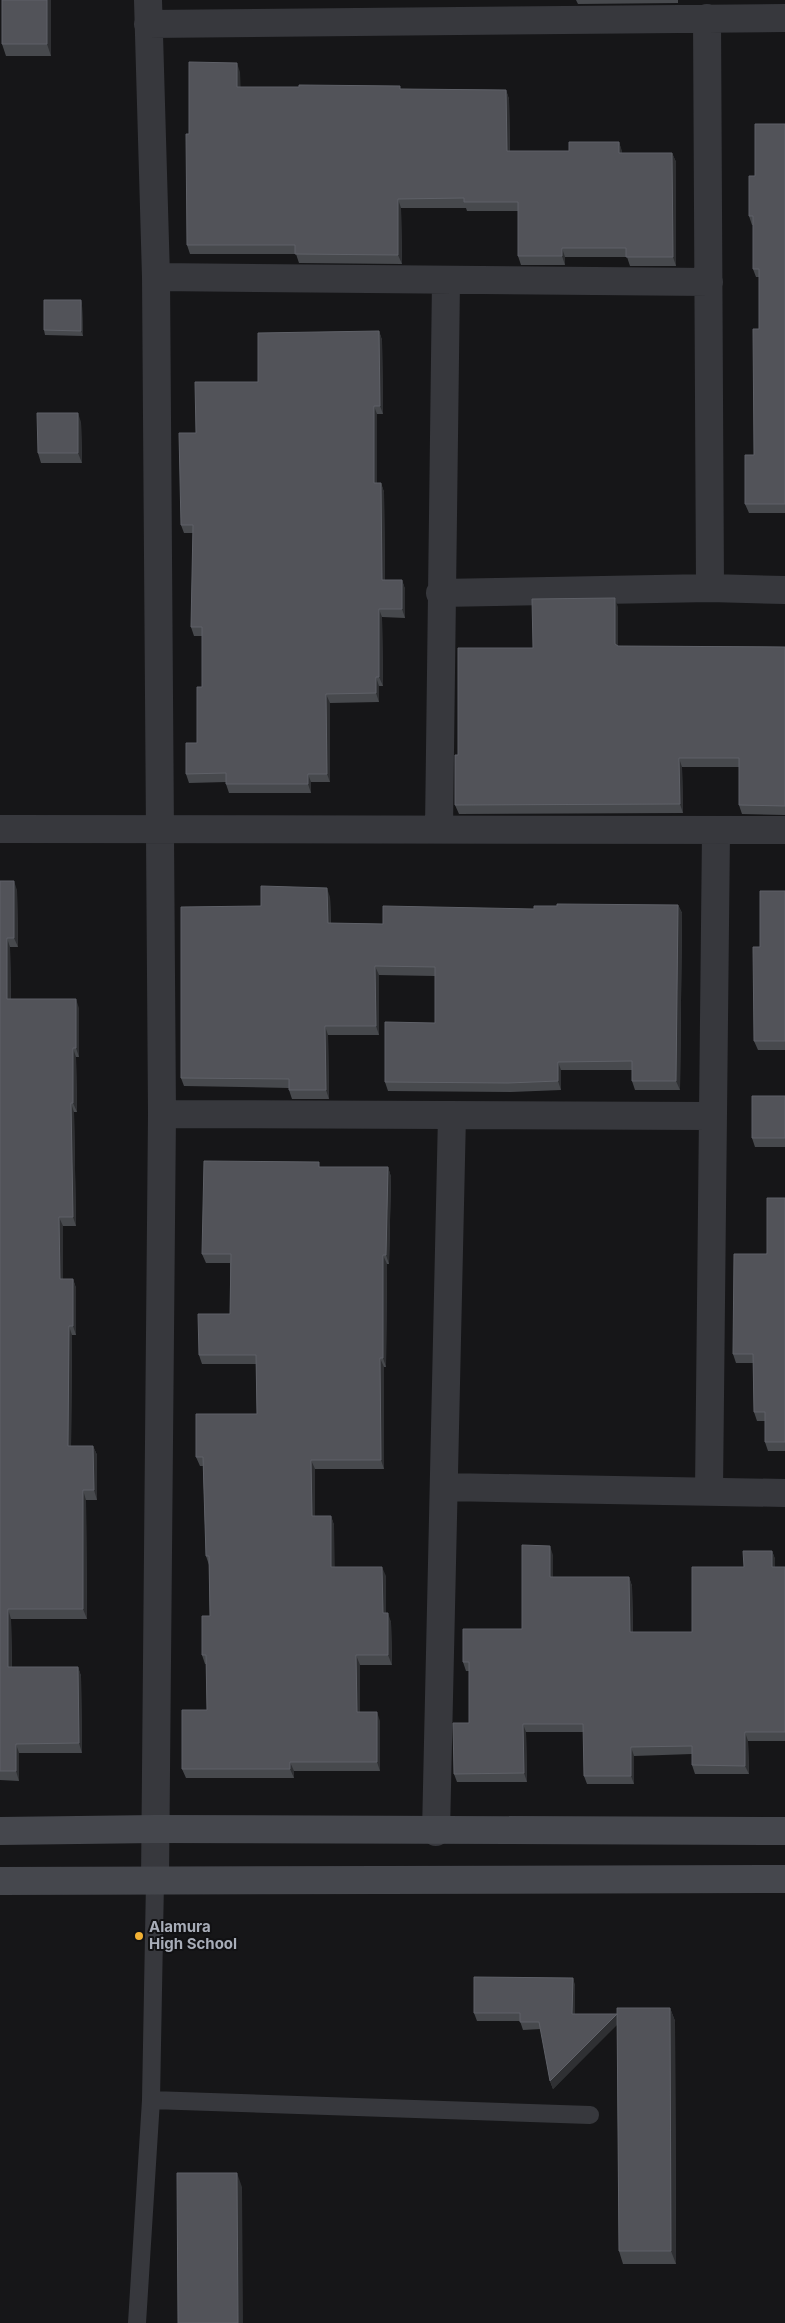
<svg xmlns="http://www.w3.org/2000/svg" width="785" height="2323" font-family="Inter,sans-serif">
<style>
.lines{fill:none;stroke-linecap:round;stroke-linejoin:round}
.lane{stroke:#37383d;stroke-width:18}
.street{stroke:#37383d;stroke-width:28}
.secondary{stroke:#45474d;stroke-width:28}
.wall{fill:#47494d}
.shaded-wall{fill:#2f3033}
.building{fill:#525359;stroke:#5f6168}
.poi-dot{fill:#f2b134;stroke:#111113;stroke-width:2}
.labels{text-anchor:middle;stroke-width:4;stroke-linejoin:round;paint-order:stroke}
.poi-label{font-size:15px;font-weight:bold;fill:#a8adb8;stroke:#111113;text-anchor:start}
</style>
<rect width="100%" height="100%" fill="#161618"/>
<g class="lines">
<path class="lane" d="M 151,2100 L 590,2115
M 137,2323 L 151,2100 L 155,1881"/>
<path class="street" d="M 148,0 L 156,277 L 162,1114 L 155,1881
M 707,18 L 710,588
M 148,24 L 785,18
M 156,277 L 709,282
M 440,593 L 710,588 L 785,590
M 0,829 L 785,830
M 439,829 L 446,280
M 162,1114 L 712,1116
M 444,1487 L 785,1493
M 709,1491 L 716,831
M 436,1832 L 452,1115"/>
<path class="secondary" d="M 0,1831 L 156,1829 L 785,1831
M 0,1881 L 785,1879"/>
</g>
<path class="wall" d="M 51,0 L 51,56 L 6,56 L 2,44 Z
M 576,0 L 678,0 L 678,3 L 578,4 Z
M 240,72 L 240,87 L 506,90 L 509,99 L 510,151 L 569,151 L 619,142 L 622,153 L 672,153 L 676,162 L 676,266 L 630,266 L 627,257 L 565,257 L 565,265 L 521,265 L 518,256 L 518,211 L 467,211 L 466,208 L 401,208 L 402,264 L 299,263 L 296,254 L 190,254 L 187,245 L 189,134 Z
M 785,124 L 785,513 L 749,513 L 745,504 L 754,455 L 759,329 L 759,277 L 756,277 L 753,269 L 753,225 L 752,225 L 749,216 L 755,176 Z
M 81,300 L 82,305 L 83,336 L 45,335 L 44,330 Z
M 379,331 L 382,340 L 383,414 L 377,414 L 377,483 L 381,483 L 384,492 L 385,580 L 402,580 L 405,589 L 405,618 L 382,617 L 383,686 L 379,686 L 379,702 L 330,703 L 330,782 L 311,782 L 311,793 L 229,793 L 226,784 L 226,782 L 189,783 L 186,774 L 197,743 L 202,687 L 202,636 L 194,636 L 191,627 L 193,533 L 184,533 L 181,525 L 196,433 L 258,382 Z
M 81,422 L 82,463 L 41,463 L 38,453 Z
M 618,607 L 618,646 L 785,647 L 785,815 L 742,814 L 739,805 L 739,767 L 682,767 L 683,813 L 459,814 L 455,805 L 458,755 L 533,648 Z
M 0,881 L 17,890 L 18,947 L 10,947 L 11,999 L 79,1008 L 79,1057 L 76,1057 L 77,1112 L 74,1112 L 76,1226 L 63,1226 L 63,1279 L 73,1279 L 76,1288 L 76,1335 L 72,1335 L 71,1446 L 93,1446 L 97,1455 L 97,1500 L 86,1500 L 87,1619 L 11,1619 L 12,1667 L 78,1667 L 81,1676 L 82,1753 L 19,1753 L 19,1781 L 0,1780 Z
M 785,891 L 785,1050 L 758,1050 L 754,1041 L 760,947 Z
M 330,897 L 331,923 L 383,924 L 534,909 L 678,905 L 682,913 L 680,1090 L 635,1090 L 632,1081 L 632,1070 L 561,1070 L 561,1090 L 511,1092 L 388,1091 L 385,1082 L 435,1023 L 435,976 L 379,975 L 379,1035 L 328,1035 L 329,1099 L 292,1099 L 289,1090 L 289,1088 L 184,1086 L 181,1078 L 261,906 Z
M 785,1096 L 785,1147 L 755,1147 L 752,1138 Z
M 321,1167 L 388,1167 L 391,1177 L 389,1264 L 387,1264 L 386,1367 L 384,1367 L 384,1469 L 315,1469 L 315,1516 L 331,1516 L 334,1525 L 334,1567 L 386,1576 L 386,1613 L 391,1622 L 392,1665 L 360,1665 L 360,1712 L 380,1721 L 380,1771 L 294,1771 L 294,1778 L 186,1778 L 182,1769 L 207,1710 L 206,1664 L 205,1664 L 202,1655 L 210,1616 L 209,1565 L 206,1556 L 203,1466 L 200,1466 L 196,1457 L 257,1414 L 256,1364 L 202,1364 L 199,1355 L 230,1314 L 230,1263 L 206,1263 L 202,1254 Z
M 785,1198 L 785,1451 L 768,1451 L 765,1442 L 765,1421 L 757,1421 L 754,1412 L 753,1363 L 736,1363 L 733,1354 Z
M 772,1551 L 775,1559 L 775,1567 L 785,1567 L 785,1741 L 748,1741 L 749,1774 L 695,1774 L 692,1765 L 692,1754 L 634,1756 L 634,1784 L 587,1784 L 584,1776 L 584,1732 L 526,1732 L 527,1782 L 457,1782 L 454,1774 L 469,1723 L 469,1671 L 466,1671 L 463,1662 L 522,1629 L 553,1555 L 553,1577 L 629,1577 L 632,1586 L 633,1632 L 692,1632 L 744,1567 Z
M 573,1978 L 575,1986 L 575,2014 L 617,2014 L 670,2008 L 675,2021 L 676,2264 L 623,2264 L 619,2251 L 617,2024 L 553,2089 L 550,2081 L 541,2029 L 523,2030 L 520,2021 L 477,2021 L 474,2013 Z"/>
<path class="shaded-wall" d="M 47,0 L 51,0 L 51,56 L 47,44 Z
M 237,63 L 240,72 L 241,96 L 237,87 Z
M 506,90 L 509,99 L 510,160 L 507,151 Z
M 619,142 L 622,151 L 622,162 L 619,153 Z
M 672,153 L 676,162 L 676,266 L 673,257 Z
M 398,199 L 401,208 L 402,264 L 398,255 Z
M 562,248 L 565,257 L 565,265 L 562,256 Z
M 81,300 L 82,305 L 83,336 L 81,331 Z
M 379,331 L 382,340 L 383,414 L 380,406 Z
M 374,406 L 377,414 L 377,492 L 374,483 Z
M 78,413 L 81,422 L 82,463 L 78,453 Z
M 381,483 L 384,492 L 385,589 L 382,580 Z
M 402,580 L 405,589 L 405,618 L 402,609 Z
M 615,598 L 618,607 L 618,653 L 615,644 Z
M 379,609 L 382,617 L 383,686 L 379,677 Z
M 376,677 L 379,686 L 379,702 L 376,693 Z
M 326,694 L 330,703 L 330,782 L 327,774 Z
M 679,758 L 682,767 L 683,813 L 680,804 Z
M 308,774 L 311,782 L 311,793 L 308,784 Z
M 14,881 L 17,890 L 18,947 L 14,938 Z
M 327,888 L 330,897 L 331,932 L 328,923 Z
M 678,905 L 682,913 L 680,1090 L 676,1081 Z
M 7,938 L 10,947 L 11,1008 L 7,999 Z
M 375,966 L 379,975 L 379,1035 L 376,1026 Z
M 76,999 L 79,1008 L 79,1057 L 76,1048 Z
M 325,1026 L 328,1035 L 329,1099 L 326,1090 Z
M 73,1048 L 76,1057 L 77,1112 L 73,1103 Z
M 558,1062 L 561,1070 L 561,1090 L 558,1081 Z
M 71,1103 L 74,1112 L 76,1226 L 73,1217 Z
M 388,1167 L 391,1177 L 389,1264 L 386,1255 Z
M 59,1217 L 63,1226 L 63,1288 L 60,1279 Z
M 383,1255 L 387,1264 L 386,1367 L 383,1358 Z
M 73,1279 L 76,1288 L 76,1335 L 73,1326 Z
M 69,1326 L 72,1335 L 71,1455 L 68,1446 Z
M 380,1358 L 384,1367 L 384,1469 L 381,1460 Z
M 93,1446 L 97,1455 L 97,1500 L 94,1490 Z
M 311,1460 L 315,1469 L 315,1525 L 312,1516 Z
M 83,1490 L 86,1500 L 87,1619 L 83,1609 Z
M 331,1516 L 334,1525 L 335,1576 L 331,1567 Z
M 550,1546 L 553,1555 L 553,1585 L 550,1577 Z
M 772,1551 L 775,1559 L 775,1575 L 772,1567 Z
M 382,1567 L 386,1576 L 386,1622 L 383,1613 Z
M 629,1577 L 632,1586 L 633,1640 L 630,1632 Z
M 8,1609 L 11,1619 L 12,1676 L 8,1667 Z
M 388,1613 L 391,1622 L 392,1665 L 388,1655 Z
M 356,1655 L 360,1665 L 360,1721 L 357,1712 Z
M 78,1667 L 81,1676 L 82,1753 L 79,1743 Z
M 377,1712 L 380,1721 L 380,1771 L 377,1762 Z
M 523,1724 L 526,1732 L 527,1782 L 524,1773 Z
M 745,1732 L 748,1741 L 749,1774 L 745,1766 Z
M 16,1744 L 19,1753 L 19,1781 L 16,1771 Z
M 631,1747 L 634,1756 L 634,1784 L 631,1776 Z
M 290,1762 L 294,1771 L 294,1778 L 290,1769 Z
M 573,1978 L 575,1986 L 575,2022 L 572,2014 Z
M 670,2008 L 675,2021 L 676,2264 L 671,2251 Z
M 617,2014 L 620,2022 L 553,2089 L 550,2081 Z
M 237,2173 L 242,2187 L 243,2323 L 238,2323 Z"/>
<path class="building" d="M 2,0 L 47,0 L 47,44 L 2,44 Z
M 189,62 L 237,63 L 237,87 L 299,87 L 299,85 L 400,86 L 400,89 L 506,90 L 507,151 L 569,151 L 569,142 L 619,142 L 619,153 L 672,153 L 673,257 L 626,257 L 626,248 L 562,248 L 562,256 L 518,256 L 518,202 L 464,202 L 464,198 L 398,199 L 398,255 L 295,254 L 295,245 L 187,245 L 186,134 L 189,134 Z
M 755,124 L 785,124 L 785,504 L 745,504 L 745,455 L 754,455 L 753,329 L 759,329 L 759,269 L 753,269 L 753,216 L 749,216 L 749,176 L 755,176 Z
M 44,300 L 81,300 L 81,331 L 44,330 Z
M 379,331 L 380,406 L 374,406 L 374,483 L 381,483 L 382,580 L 402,580 L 402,609 L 379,609 L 379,677 L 376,677 L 376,693 L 326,694 L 327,774 L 308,774 L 308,784 L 226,784 L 226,773 L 186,774 L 186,743 L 197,743 L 197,687 L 202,687 L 202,627 L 191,627 L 193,525 L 181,525 L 179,433 L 196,433 L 195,382 L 258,382 L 258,333 Z
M 37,413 L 78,413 L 78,453 L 38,453 Z
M 615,598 L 615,644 L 618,646 L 785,647 L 785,806 L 739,805 L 739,758 L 679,758 L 680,804 L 455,805 L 455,755 L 458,755 L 458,648 L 533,648 L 532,599 Z
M 0,881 L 14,881 L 14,938 L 7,938 L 7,999 L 76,999 L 76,1048 L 73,1048 L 73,1103 L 71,1103 L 73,1217 L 59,1217 L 60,1279 L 73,1279 L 73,1326 L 69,1326 L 68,1446 L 93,1446 L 94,1490 L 83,1490 L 83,1609 L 8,1609 L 8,1667 L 78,1667 L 79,1743 L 16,1744 L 16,1771 L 0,1771 Z
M 261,886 L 327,888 L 328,923 L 383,924 L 383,906 L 534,909 L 534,906 L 557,906 L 557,904 L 678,905 L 676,1081 L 632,1081 L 632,1061 L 558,1062 L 558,1081 L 508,1083 L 385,1082 L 385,1022 L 435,1023 L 435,967 L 375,966 L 376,1026 L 325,1026 L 326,1090 L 289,1090 L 289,1079 L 181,1078 L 181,907 L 261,906 Z
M 760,891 L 785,891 L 785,1041 L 754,1041 L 753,947 L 760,947 Z
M 752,1096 L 785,1096 L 785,1138 L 752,1138 Z
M 204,1161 L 319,1162 L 319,1167 L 388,1167 L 386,1255 L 383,1255 L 383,1358 L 380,1358 L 381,1460 L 311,1460 L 312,1516 L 331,1516 L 331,1567 L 382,1567 L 383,1613 L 388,1613 L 388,1655 L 356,1655 L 357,1712 L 377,1712 L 377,1762 L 290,1762 L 290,1769 L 182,1769 L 182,1710 L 207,1710 L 206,1655 L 202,1655 L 202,1616 L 210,1616 L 209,1556 L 206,1556 L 203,1457 L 196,1457 L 196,1414 L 257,1414 L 256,1355 L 199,1355 L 198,1314 L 230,1314 L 231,1254 L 202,1254 Z
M 767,1198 L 785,1198 L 785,1442 L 765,1442 L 765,1412 L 754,1412 L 753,1354 L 733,1354 L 734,1254 L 767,1254 Z
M 522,1545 L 550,1546 L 550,1577 L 629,1577 L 630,1632 L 692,1632 L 692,1567 L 744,1567 L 743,1551 L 772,1551 L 772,1567 L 785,1567 L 785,1732 L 745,1732 L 745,1766 L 692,1765 L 692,1746 L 631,1747 L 631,1776 L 584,1776 L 583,1724 L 523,1724 L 524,1773 L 454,1774 L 453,1723 L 469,1723 L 469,1662 L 463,1662 L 463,1629 L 522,1629 Z
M 474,1977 L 573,1978 L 572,2014 L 617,2014 L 550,2081 L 539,2022 L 520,2022 L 520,2013 L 474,2013 Z
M 617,2008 L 670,2008 L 671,2251 L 619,2251 Z
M 177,2173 L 237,2173 L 238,2323 L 178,2323 Z"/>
<circle class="poi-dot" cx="139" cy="1936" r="5"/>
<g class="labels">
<g class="poi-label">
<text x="149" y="1932">Alamura<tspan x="149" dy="17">High School</tspan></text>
</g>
</g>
</svg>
